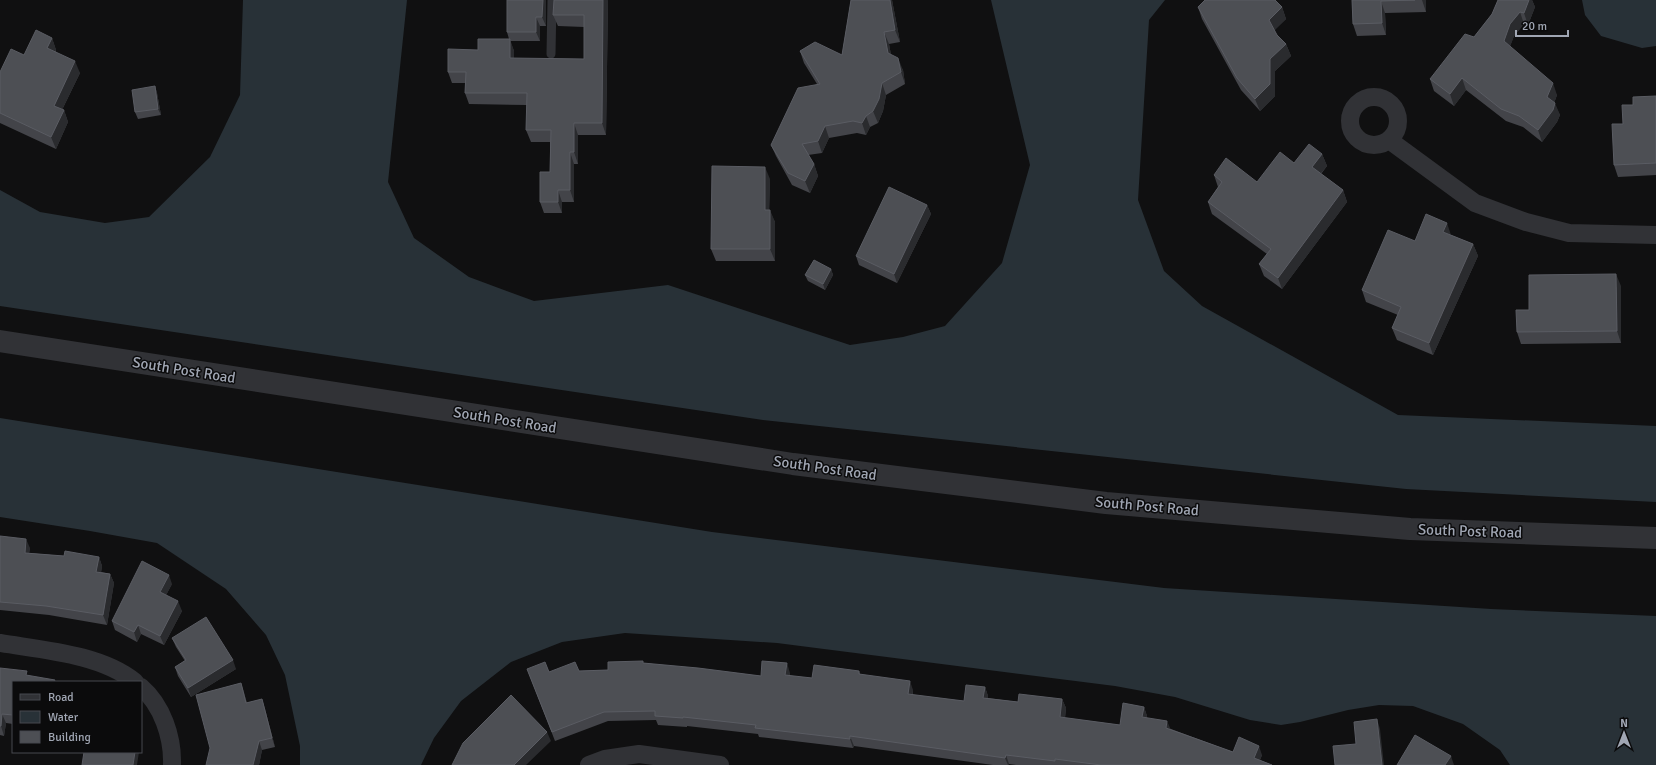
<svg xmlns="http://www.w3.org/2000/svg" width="1656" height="765" font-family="Signika,sans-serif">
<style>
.water{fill:#283137}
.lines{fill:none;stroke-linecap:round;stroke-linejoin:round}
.service{stroke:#313236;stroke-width:9}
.minor{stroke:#313236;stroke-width:18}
.tertiary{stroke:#313236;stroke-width:22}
.wall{fill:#434449}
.shaded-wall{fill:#2a2b2e}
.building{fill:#4d4f54;stroke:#5a5c63}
.labels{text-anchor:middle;stroke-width:3;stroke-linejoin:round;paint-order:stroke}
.street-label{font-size:15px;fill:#a0a6b3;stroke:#0b0b0c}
</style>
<rect width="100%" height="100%" fill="#101011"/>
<path class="water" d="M 243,0 L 407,0 L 388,182 L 414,238 L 469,277 L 534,301 L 668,285 L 850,345 L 903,337 L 945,326 L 1002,263 L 1030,165 L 991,0 L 1165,0 L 1149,20 L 1138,200 L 1164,271 L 1202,306 L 1398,415 L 1656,426 L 1656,502 L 1406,489 L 763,420 L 0,306 L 0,190 L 40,212 L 105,223 L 149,217 L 210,157 L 240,95 Z
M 1582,0 L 1656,0 L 1656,46 L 1642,48 L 1601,36 L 1585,15 Z
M 0,418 L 712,532 L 1164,588 L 1491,609 L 1656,616 L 1656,765 L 1510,765 L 1500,750 L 1463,724 L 1413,706 L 1379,705 L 1348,710 L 1300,722 L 1281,725 L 1250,720 L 1175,697 L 1115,686 L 777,643 L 625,633 L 562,642 L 511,662 L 461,701 L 434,738 L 421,765 L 300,765 L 300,746 L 285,675 L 266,635 L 226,589 L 157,543 L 90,531 L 0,517 Z"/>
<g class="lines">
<path class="service" d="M 551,54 L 552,0"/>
<path class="minor" d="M1350 121a24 24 0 1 1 48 0a24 24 0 1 1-48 0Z
M 1389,140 L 1475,203 L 1526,222 L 1569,233 L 1656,235
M 0,643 C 42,650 101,654 135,682
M 141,687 C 162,705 173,737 172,765
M 589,765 L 605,759 L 639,754 L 720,765"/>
<path class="tertiary" d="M 0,341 L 793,464 L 1106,503 L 1410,529 L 1656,538"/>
</g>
<path class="wall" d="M 507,0 L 546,0 L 546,26 L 540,26 L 540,41 L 510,41 L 514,51 L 514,58 L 584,59 L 584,27 L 558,26 L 553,15 L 608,0 L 606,135 L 578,135 L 578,164 L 574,164 L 574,202 L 562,202 L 562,213 L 544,213 L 540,202 L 550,172 L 550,142 L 531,142 L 526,130 L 527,105 L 469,104 L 465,93 L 465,83 L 452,83 L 448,72 L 478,50 L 509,39 L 507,32 Z
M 851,0 L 892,0 L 900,42 L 889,44 L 891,55 L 903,70 L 905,84 L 886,95 L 883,111 L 878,123 L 870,127 L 866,135 L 857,133 L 829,138 L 822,153 L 808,155 L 814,164 L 818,176 L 810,193 L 792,185 L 776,156 L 771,145 L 817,84 L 804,63 L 800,51 L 842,55 Z
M 1352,0 L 1426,0 L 1426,12 L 1385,13 L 1386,35 L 1357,36 L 1353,24 Z
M 1498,0 L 1532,0 L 1535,7 L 1528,25 L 1524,24 L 1514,36 L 1510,46 L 1557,95 L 1554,103 L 1560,115 L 1557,122 L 1542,142 L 1523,127 L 1506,121 L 1466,90 L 1454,106 L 1434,91 L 1430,79 L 1474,37 L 1492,14 Z
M 1198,7 L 1282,7 L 1286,19 L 1274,30 L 1277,35 L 1286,44 L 1291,56 L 1275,71 L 1275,96 L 1260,111 L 1241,90 L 1202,19 Z
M 52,38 L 56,50 L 56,52 L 80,73 L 62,110 L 64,110 L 68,122 L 56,149 L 0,123 L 0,72 L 24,55 Z
M 155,86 L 157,93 L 161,115 L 138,119 L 135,112 Z
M 1656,96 L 1656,175 L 1618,177 L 1614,165 L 1623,124 L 1633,105 Z
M 1322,154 L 1327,166 L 1321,174 L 1343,190 L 1347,202 L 1282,289 L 1264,276 L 1259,264 L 1267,254 L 1212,214 L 1208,202 L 1218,187 L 1214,175 L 1257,182 L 1294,163 Z
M 770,179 L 769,210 L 775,222 L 775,261 L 716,261 L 711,249 Z
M 927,205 L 931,214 L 897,283 L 859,265 L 856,256 Z
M 1451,235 L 1473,244 L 1478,256 L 1433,355 L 1397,340 L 1392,328 L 1398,315 L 1366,302 L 1362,290 L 1415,241 Z
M 831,269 L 833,275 L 825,290 L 808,281 L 805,275 Z
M 1621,286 L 1621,343 L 1521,344 L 1517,332 L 1529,310 Z
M 0,536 L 30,548 L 29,553 L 64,556 L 99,557 L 102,566 L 101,572 L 110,574 L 114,583 L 107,625 L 49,615 L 0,610 Z
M 172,584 L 166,595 L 182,611 L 164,645 L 141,634 L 137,642 L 115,630 L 112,621 Z
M 172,638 L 236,669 L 191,697 L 178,676 L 175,667 L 185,661 L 176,647 Z
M 644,663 L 761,676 L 790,673 L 790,676 L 812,678 L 859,671 L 860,674 L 913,690 L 913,695 L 964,701 L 985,687 L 988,696 L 988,698 L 1018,702 L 1062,699 L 1066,708 L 1065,718 L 1120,725 L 1144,707 L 1147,716 L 1147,718 L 1171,729 L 1233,752 L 1262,755 L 1260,760 L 1272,765 L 1016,765 L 1009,764 L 1009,765 L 993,765 L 854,746 L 853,748 L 759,737 L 758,734 L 687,726 L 687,727 L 658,725 L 656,720 L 608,721 L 555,741 L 527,669 L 549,672 L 608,670 Z
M 0,668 L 13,682 L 13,724 L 6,723 L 4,736 L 0,735 Z
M 241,683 L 247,703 L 262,699 L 265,709 L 275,747 L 262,750 L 259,765 L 206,765 Z"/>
<path class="shaded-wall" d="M 543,0 L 546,0 L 546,26 L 542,17 Z
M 603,0 L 608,0 L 606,135 L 602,123 Z
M 890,0 L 892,0 L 900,42 L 895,30 Z
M 1422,0 L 1426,0 L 1426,12 Z
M 1529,0 L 1532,0 L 1535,7 L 1528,25 L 1524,13 Z
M 1381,1 L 1385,13 L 1386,35 L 1382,23 Z
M 1282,7 L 1286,19 L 1273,32 L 1269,20 Z
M 1520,12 L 1524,24 L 1514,36 L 1508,52 L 1504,41 L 1510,24 Z
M 536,17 L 540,26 L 540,41 L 536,32 Z
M 884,32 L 889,44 L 893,65 L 888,53 Z
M 52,38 L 56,50 L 52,60 L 47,48 Z
M 510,39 L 514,51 L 514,69 L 510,58 Z
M 1286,44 L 1291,56 L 1275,71 L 1275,96 L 1260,111 L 1255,99 L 1270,59 Z
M 898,58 L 903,70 L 905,84 L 901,72 Z
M 75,61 L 80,73 L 58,118 L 54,106 Z
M 1462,78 L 1466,90 L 1454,106 L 1450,94 Z
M 882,83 L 886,95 L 883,111 L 878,123 L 873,111 Z
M 1553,83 L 1557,95 L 1552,109 L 1547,97 Z
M 155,86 L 157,93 L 161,115 L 158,109 Z
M 1555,103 L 1560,115 L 1557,122 L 1542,142 L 1538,130 Z
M 64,110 L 68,122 L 56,149 L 51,137 Z
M 866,116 L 870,127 L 866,135 L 862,123 Z
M 574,123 L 578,135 L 578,164 L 574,152 Z
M 825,126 L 829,138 L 822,153 L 818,141 Z
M 570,152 L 574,164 L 574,202 L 570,190 Z
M 1322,154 L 1327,166 L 1316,179 L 1312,167 Z
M 814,164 L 818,176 L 810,193 L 805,181 Z
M 765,167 L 770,179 L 769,222 L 765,210 Z
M 558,190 L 562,202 L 562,213 L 558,202 Z
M 1343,190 L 1347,202 L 1282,289 L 1278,278 Z
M 927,205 L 931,214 L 897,283 L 894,274 Z
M 770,210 L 775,222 L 775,261 L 770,249 Z
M 1447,223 L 1451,235 L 1443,232 Z
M 1473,244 L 1478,256 L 1433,355 L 1429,343 Z
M 831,269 L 833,275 L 825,290 L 823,284 Z
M 1616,274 L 1621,286 L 1621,343 L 1617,331 Z
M 26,539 L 30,548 L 28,562 L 25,553 Z
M 99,557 L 102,566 L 100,581 L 96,572 Z
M 110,574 L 114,583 L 107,625 L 103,615 Z
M 169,575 L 172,584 L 163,601 L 160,592 Z
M 178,601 L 182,611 L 164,645 L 160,636 Z
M 138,625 L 141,634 L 137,642 L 134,632 Z
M 233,660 L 236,669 L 191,697 L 188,688 Z
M 787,663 L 790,673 L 789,684 L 785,675 Z
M 910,681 L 913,690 L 912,704 L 908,694 Z
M 241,683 L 244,692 L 249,713 L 246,703 Z
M 985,687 L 988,696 L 987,707 L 983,698 Z
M 262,699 L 265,709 L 275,747 L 272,738 Z
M 1062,699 L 1066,708 L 1064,726 L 1060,717 Z
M 1144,707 L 1147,716 L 1146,726 L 1142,717 Z
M 2,714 L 6,723 L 4,736 L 1,726 Z
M 1377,719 L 1380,729 L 1384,765 L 1382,765 Z
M 1167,721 L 1171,730 L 1166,728 Z
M 547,732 L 551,741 L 526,765 L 514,765 Z
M 850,736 L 854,746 L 853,748 L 850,739 Z
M 259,741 L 262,750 L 259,765 L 253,765 Z
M 1259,746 L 1262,755 L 1258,765 L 1254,758 Z
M 135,752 L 139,752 L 137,765 L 133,765 Z
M 1006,755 L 1009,764 L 1009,765 L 1008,765 L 1005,758 Z
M 1451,756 L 1454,765 L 1445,765 Z"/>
<path class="building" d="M 507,0 L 543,0 L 542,17 L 536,17 L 536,32 L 507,32 Z
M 554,0 L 603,0 L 602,123 L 574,123 L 574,152 L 570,152 L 570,190 L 558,190 L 558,202 L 540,202 L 540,172 L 550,172 L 551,130 L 526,130 L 527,93 L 465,93 L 466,72 L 448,72 L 448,49 L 478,50 L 478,39 L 510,39 L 510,58 L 584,59 L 584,15 L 553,15 Z
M 851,0 L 890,0 L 895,30 L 884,32 L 888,53 L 898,58 L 901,72 L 882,83 L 879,99 L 873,111 L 866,116 L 862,123 L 853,121 L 825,126 L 818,141 L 802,144 L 814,164 L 805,181 L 788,173 L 771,145 L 798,88 L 820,84 L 800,51 L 815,42 L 842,55 Z
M 1205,0 L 1275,0 L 1282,7 L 1269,20 L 1277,35 L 1286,44 L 1270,59 L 1270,84 L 1255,99 L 1237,78 L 1198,7 Z
M 1352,0 L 1415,0 L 1381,1 L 1382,23 L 1353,24 Z
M 1498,0 L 1529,0 L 1524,13 L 1520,12 L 1510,24 L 1504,41 L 1553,83 L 1547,97 L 1555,103 L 1553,110 L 1538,130 L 1519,116 L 1501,109 L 1462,78 L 1450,94 L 1430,79 L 1465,34 L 1474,37 L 1492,14 Z
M 36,30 L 52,38 L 47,48 L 75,61 L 54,106 L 64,110 L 51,137 L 0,113 L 0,72 L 11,49 L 24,55 Z
M 155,86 L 158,109 L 135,112 L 132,90 Z
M 1656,96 L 1656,163 L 1614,165 L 1612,124 L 1623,124 L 1622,105 L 1633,105 L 1633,97 Z
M 1309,144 L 1322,154 L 1312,167 L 1343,190 L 1278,278 L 1259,264 L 1271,249 L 1208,202 L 1222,182 L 1214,175 L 1226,158 L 1257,182 L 1280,152 L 1294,163 Z
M 712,166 L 765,167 L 765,210 L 770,210 L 770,249 L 711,249 Z
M 889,187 L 927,205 L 894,274 L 856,256 Z
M 1426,214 L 1447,223 L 1443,232 L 1473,244 L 1429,343 L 1392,328 L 1401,307 L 1362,290 L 1388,230 L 1415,241 Z
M 814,260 L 831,269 L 823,284 L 805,275 Z
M 1616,274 L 1617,331 L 1517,332 L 1516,310 L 1529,310 L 1529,275 Z
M 0,536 L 26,539 L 25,553 L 64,556 L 65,551 L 99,557 L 96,572 L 110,574 L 103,615 L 46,606 L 0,602 Z
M 142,561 L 169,575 L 160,592 L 178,601 L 160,636 L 138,625 L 134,632 L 112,621 Z
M 206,617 L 233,660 L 188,688 L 175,667 L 186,660 L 172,638 Z
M 643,661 L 643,663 L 698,668 L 761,676 L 762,661 L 787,663 L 785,675 L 812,678 L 814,665 L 859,671 L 859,674 L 910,681 L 908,694 L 964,701 L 966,685 L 985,687 L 983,698 L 1018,702 L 1019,694 L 1062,699 L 1060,717 L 1120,725 L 1123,703 L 1144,707 L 1142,717 L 1167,721 L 1166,728 L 1233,752 L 1239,737 L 1259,746 L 1254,758 L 1272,765 L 1101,765 L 1055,759 L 1055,761 L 1006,755 L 1005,758 L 850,736 L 850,739 L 755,728 L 756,725 L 683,717 L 683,718 L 655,716 L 655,711 L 604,712 L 552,732 L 527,669 L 545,662 L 549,672 L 575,662 L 579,671 L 608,670 L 608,662 Z
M 0,668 L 27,671 L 26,675 L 55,680 L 54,682 L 13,682 L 13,715 L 2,714 L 1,726 L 0,726 Z
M 241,683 L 246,703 L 262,699 L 272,738 L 259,741 L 253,765 L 206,765 L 210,748 L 196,695 Z
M 511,695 L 547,732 L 514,765 L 452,765 L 463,743 Z
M 1377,719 L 1382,765 L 1335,765 L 1333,746 L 1356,744 L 1354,722 Z
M 1415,735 L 1451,756 L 1445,765 L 1397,765 Z
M 84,752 L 135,752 L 133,765 L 82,765 Z"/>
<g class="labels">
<g class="street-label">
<text transform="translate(184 370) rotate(9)" y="5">South Post Road</text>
<text transform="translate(505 420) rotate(9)" y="5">South Post Road</text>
<text transform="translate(825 468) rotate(8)" y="5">South Post Road</text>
<text transform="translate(1147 506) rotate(5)" y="5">South Post Road</text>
<text transform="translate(1470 531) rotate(2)" y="5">South Post Road</text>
</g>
</g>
<rect x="12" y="681" width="130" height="72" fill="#0b0b0c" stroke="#47494f"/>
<rect x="20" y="694" width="20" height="6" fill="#313236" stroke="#47494f"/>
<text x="48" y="701" font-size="12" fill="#a0a6b3">Road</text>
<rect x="20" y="711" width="20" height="12" fill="#283137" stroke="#47494f"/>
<text x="48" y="721" font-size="12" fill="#a0a6b3">Water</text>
<rect x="20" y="731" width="20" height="12" fill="#4d4f54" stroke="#47494f"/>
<text x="48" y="741" font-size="12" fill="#a0a6b3">Building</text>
<g transform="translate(1624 733)" stroke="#0b0b0c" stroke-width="3" paint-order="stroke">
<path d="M0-3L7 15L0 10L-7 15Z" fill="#a0a6b3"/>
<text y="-6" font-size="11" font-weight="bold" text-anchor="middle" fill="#a0a6b3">N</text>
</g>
<path d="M1516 30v6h52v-6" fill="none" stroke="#a0a6b3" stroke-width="2"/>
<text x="1522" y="30" font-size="12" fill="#a0a6b3" stroke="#0b0b0c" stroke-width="3" paint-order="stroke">20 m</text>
</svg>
